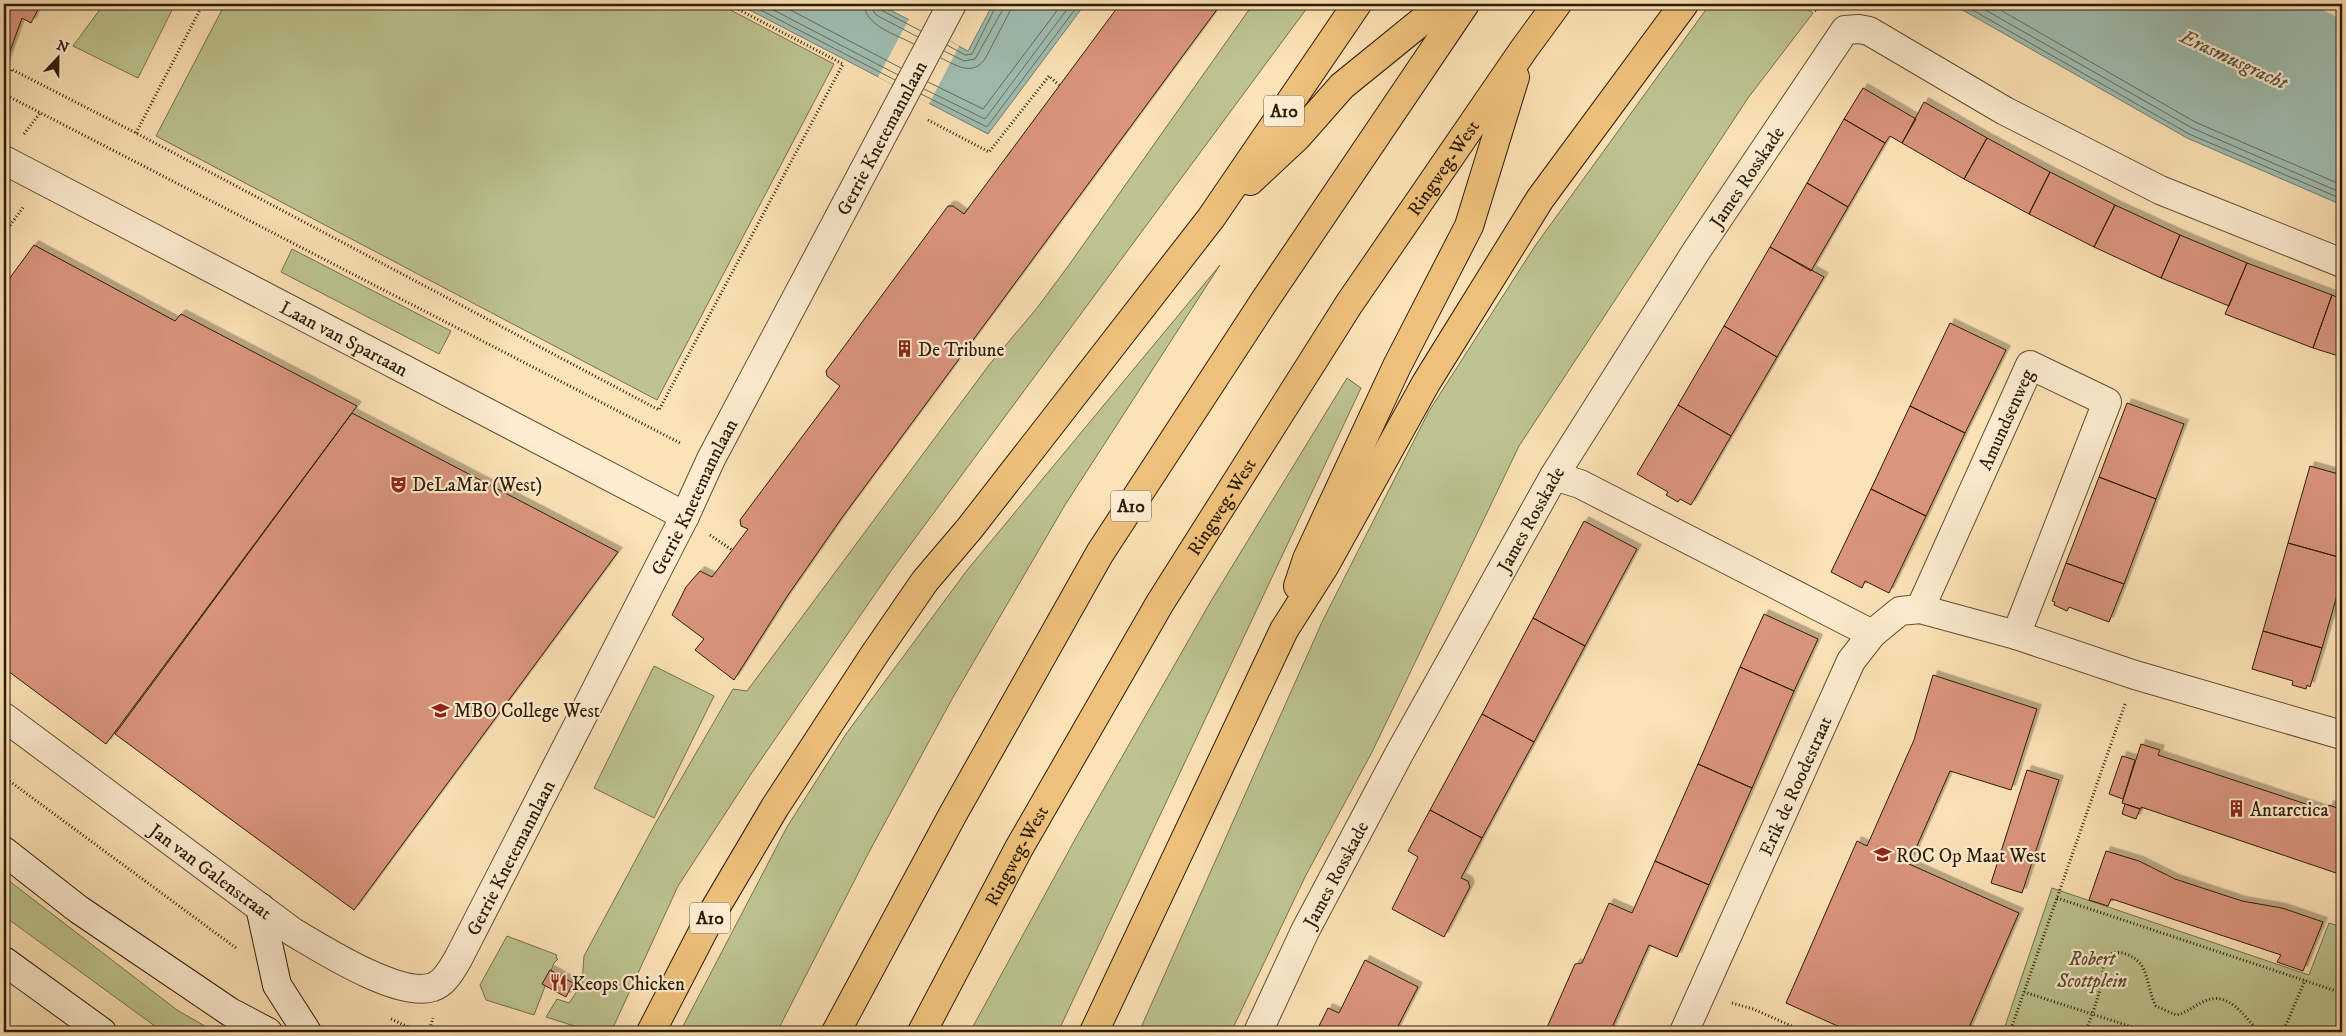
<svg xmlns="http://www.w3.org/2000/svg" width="2346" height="1036" font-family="'IM FELL DW Pica',serif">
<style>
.green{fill:#bdc490;stroke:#76704a}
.water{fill:#9fbdb1;stroke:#727d6c}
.pier{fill:#fce2b6}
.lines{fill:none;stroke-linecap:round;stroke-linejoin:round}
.shore{stroke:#666c5b;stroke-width:1}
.building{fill:#da957d;stroke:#2e1c05;filter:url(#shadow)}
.street-casing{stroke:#624e31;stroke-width:30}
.secondary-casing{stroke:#2e1c05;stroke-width:30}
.highway-casing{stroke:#2e1c05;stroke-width:30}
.path{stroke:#2e1c05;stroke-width:3;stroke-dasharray:1 2.5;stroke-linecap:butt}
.street{stroke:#fdecd0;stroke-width:28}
.secondary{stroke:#fdecd0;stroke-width:28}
.highway{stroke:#eec17b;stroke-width:28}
.labels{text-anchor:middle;stroke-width:4.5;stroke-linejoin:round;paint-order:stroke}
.shield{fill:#fdecd0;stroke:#6c5a42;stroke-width:1}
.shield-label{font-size:18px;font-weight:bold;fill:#2e1c05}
.street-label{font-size:19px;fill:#2e1c05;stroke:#fdecd0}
.poi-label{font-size:19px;fill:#2e1c05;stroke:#fdecd0;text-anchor:start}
.park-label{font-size:19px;font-style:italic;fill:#594e2f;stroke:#fdecd0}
.water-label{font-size:20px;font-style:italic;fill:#565441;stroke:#fdecd0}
</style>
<defs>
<filter id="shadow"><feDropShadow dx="4.5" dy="-4.5" stdDeviation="0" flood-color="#0004"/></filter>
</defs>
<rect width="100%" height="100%" fill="#fce2b6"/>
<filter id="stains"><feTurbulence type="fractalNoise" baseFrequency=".004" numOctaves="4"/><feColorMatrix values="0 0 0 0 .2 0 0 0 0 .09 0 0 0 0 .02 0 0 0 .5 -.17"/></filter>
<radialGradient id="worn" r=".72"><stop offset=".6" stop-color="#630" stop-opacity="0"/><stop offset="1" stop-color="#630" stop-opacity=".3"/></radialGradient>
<path class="green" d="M 104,4 L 175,4 L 138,78 L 73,46 Z
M 225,4 L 719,4 L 834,64 L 657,400 L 156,136 Z
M 1253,4 L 1310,4 L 893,568 L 751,774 L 678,886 L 611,1032 L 593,1032 L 546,1017 L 557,999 L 569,1003 L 582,984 L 584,956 L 655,824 L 733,689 L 747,691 L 989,365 L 1037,308 L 1069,265 Z
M 1710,4 L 1800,4 L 1813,13 L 1748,98 L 1519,446 L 1372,752 L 1305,877 L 1231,1032 L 1139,1032 L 1323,620 L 1429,411 L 1535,246 Z
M 292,249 L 451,331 L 439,354 L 281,272 Z
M 1220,265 L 1065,505 L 952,699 L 868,854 L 777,1032 L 680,1032 L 787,827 L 846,734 L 968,569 Z
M 1347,378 L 1361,388 L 1058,1032 L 970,1032 L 1078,834 L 1211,601 Z
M 654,666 L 714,696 L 654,818 L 594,788 Z
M 4,877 L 177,1010 L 215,1032 L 163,1032 L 4,916 Z
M 2052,888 L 2309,975 L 2329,923 L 2342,927 L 2342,1032 L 2003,1032 Z
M 507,936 L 557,955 L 556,958 L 558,959 L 554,963 L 534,1015 L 486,1000 L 480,985 Z"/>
<path class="water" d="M 738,4 L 879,4 L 968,51 L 993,4 L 1085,4 L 988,134 Z
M 1952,4 L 2342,4 L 2342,205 L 2187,138 Z"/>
<path class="pier" d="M 2311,4 L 2342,4 L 2342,20 Z
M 909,19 L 959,46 L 929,104 L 878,77 Z"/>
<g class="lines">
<path class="shore" d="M 749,4 L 895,80
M 762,4 L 898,75
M 779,4 L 901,68
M 864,4 C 865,26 897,35 914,44
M 871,4 L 873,10 L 876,15 L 918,37
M 878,4 L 881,10 L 921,31
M 1962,4 L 2189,134 L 2342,199
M 1975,4 L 2192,128 L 2342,193
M 1990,4 L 2195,122 L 2342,185
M 947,45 L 965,55 L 972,54 L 997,4
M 944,51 L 964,61 L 975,59 L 1002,11 L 1003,4
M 941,58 C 956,65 972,77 985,59 L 1009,13 L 1011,4
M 928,82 L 983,109 L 1062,4
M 924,89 L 985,119 L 1071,4
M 921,94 L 987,127 L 1079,4"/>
</g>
<path class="building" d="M 4,4 L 41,4 L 31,23 L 22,18 L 4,68 Z
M 1120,4 L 1221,4 L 841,519 L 786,598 L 734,680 L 695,650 L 704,639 L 672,615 L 686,587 L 700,571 L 712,577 L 748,529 L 741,526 L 740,520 L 840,386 L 827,376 L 826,371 L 948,206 L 953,206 L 964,214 Z
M 1863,88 L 1916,119 L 1902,143 L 1890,136 L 1885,143 L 1844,119 Z
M 1924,102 L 1987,138 L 1964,179 L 1902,143 Z
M 1844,119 L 1885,143 L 1848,207 L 1807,183 Z
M 1987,138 L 2050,172 L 2029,214 L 1964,179 Z
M 2050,172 L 2115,205 L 2094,247 L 2029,214 Z
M 1807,183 L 1848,207 L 1811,271 L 1770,247 Z
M 2115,205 L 2180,235 L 2161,278 L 2094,247 Z
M 2180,235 L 2247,263 L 2229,306 L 2161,278 Z
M 34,245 L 175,321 L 181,314 L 357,406 L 106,744 L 4,668 L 4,286 Z
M 1770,247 L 1824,277 L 1777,357 L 1724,326 Z
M 2247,263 L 2332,295 L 2313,348 L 2225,314 Z
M 2332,295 L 2342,299 L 2342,357 L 2313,348 Z
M 1950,323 L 2006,350 L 1965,433 L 1910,406 Z
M 1724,326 L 1777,357 L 1731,436 L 1678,405 Z
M 2127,403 L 2184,424 L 2156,499 L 2099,477 Z
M 1678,405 L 1731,436 L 1691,505 L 1680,499 L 1678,502 L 1666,495 L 1668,492 L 1637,474 Z
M 1910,406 L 1965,433 L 1926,516 L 1871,489 Z
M 352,413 L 618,552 L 354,910 L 115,734 Z
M 2310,466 L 2342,475 L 2342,558 L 2288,543 Z
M 2099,477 L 2156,499 L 2124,584 L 2066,563 Z
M 1871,489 L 1926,516 L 1889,593 L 1865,581 L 1862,588 L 1831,572 Z
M 1584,521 L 1637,549 L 1585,646 L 1533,618 Z
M 2288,543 L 2342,558 L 2342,578 L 2322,648 L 2263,631 Z
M 2066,563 L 2124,584 L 2109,622 L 2069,607 L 2067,611 L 2054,605 L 2055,602 L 2052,601 Z
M 1764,614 L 1818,639 L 1794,691 L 1740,667 Z
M 1533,618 L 1585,646 L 1534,742 L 1482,714 Z
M 2263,631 L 2322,648 L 2310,687 L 2307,685 L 2306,689 L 2292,685 L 2293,681 L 2252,669 Z
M 1740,667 L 1794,691 L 1752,788 L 1698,764 Z
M 1933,675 L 2037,709 L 2011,790 L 1950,771 L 1909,864 L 2019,913 L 1967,1032 L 1851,1032 L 1786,1003 L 1857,841 L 1867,846 L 1914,740 Z
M 1482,714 L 1534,742 L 1482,838 L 1430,810 Z
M 2141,744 L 2160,750 L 2158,755 L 2327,811 L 2329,805 L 2342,810 L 2342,875 L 2141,807 L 2141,809 L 2122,803 Z
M 2122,756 L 2135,760 L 2123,799 L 2109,794 Z
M 1698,764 L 1752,788 L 1709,885 L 1655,861 Z
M 2027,770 L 2059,780 L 2022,893 L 1991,883 Z
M 2125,804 L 2140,809 L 2136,819 L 2122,814 Z
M 1430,810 L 1482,838 L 1461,878 L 1468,881 L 1470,887 L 1444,937 L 1392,909 L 1418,857 L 1408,851 Z
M 2106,851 L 2139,861 L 2175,879 L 2242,901 L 2282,908 L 2323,922 L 2303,971 L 2277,962 L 2281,955 L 2115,900 L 2111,899 L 2108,906 L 2089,900 Z
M 1655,861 L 1709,885 L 1677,957 L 1649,945 L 1610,1032 L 1545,1032 L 1575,964 L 1582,963 L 1609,903 L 1632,913 Z
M 1365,960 L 1418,987 L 1395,1032 L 1316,1032 L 1328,1008 L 1339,1013 Z
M 550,970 L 573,983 L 566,997 L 542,984 Z"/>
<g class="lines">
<defs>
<g id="street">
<path id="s1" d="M 4,160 L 685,516"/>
<path d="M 1554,476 L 1580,484 L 1872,634"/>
<path id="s2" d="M 1920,609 L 2030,365 L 2107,402 L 2016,635"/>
<path id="s3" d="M 4,717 L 293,932 C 322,949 400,999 433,987 C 445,983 452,969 458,959 L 685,516 L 711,459 L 952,4"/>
<path id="s4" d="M 1258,1032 L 1305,931 L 1399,754 L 1554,476 L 1697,250 L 1845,30 L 1859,29 L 1869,31 L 2005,111 L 2160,190 L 2342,263"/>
<path id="s5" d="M 1684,1032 L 1851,661 L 1872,634 L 1900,611 L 1920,609 L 2016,635 L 2135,675 L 2342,735"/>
</g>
<path id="secondary" d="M 4,851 L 78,909 L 230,1012 L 268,1032
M 260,907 L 277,985 L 307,1032
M 4,961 L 102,1032"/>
<g id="highway">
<path d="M 1250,181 L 1297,137 L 1342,86 L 1443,4"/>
<path d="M 1298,586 L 1307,559 L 1397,366 L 1469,226 L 1515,77"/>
<path d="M 651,1032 L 713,912 L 775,807 L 874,655 L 925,581 L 970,528 L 1211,218 L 1357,4"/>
<path d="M 836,1032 L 953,814 L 1100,553 L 1265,300 L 1465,4"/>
<path id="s6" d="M 922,1032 L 1019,848 L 1160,603 L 1349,304 L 1524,49 L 1557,4"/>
<path d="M 1094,1032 L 1284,630 L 1324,567 L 1426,383 L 1540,199 L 1684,4"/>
</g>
</defs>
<use href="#street" class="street-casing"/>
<use href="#secondary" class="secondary-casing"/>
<use href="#highway" class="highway-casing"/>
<path class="path" d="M 1807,4 L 1818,12
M 2340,4 L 2342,5
M 4,83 L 11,69 L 136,133 L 659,410 L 843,64 L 728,4
M 4,94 L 682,444
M 928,120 L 989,152 L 1049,76 L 1059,85
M 136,133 L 203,4
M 24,134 L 40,113
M 4,234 L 24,206
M 710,535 L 732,550
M 4,777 L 236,948
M 2057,898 L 2342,993
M 2024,992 L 2148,1032
M 1732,1003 L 1753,1009 L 1805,1032
M 391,1019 L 420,1032
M 429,1032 L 433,1018
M 2010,1032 L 2125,704
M 2085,1032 C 2092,1016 2098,999 2102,981 C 2104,974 2102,965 2106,958 C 2115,946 2136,956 2142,966 C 2149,978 2149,994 2156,1006 L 2176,1015 C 2187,1013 2195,1005 2205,1001 C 2228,990 2245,1017 2259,1032
M 2283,1032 L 2305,980"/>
<use href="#street" class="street"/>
<use href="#secondary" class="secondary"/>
<use href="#highway" class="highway"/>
</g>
<defs>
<symbol id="building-bare" viewBox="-9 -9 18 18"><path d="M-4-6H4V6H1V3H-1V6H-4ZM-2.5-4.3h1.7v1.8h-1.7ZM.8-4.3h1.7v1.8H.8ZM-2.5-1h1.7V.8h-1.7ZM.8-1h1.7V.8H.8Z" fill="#8f2418" stroke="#fdecd0" stroke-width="2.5" paint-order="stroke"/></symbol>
<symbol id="theatre-bare" viewBox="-9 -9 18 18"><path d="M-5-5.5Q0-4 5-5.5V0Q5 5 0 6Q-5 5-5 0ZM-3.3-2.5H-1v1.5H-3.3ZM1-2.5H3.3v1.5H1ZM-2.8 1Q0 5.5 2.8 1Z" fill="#8f2418" stroke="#fdecd0" stroke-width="2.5" paint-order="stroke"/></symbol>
<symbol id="university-bare" viewBox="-9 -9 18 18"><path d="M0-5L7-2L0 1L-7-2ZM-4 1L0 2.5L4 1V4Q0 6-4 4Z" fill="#8f2418" stroke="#fdecd0" stroke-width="2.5" paint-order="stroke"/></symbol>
<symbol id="school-bare" viewBox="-9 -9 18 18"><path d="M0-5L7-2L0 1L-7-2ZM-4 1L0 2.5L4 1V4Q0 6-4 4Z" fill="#8f2418" stroke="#fdecd0" stroke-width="2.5" paint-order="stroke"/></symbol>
<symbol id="restaurant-bare" viewBox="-9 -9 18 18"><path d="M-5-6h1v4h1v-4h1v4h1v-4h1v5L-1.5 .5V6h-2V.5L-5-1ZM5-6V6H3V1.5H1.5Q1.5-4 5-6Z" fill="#8f2418" stroke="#fdecd0" stroke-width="2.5" paint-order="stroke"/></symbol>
</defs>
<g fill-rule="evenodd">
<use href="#building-bare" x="892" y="336" width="25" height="25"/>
<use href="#theatre-bare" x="386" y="472" width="25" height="25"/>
<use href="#university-bare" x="428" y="698" width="25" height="25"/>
<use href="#building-bare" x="2224" y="796" width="25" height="25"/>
<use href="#school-bare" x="1870" y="842" width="25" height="25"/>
<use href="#restaurant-bare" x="546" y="970" width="25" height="25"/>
</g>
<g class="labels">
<g class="shield">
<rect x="1264" y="95.5" width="40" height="31" rx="4"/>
<rect x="1111" y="490.5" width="40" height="31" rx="4"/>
<rect x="690" y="902.5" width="40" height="31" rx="4"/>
</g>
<g class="shield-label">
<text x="1284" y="117">A10</text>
<text x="1131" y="512">A10</text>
<text x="710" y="924">A10</text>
</g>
<g class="street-label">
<text dy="7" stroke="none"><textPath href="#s3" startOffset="1476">Gerrie Knetemannlaan</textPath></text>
<text dy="7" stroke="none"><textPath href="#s6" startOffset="1010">Ringweg-West</textPath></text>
<text dy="7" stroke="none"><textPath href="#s4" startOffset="986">James Rosskade</textPath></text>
<text dy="7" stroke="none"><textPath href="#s1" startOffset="384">Laan van Spartaan</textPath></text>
<text dy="7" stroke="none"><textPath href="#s2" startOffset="208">Amundsenweg</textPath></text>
<text dy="7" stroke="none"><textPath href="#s3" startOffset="1071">Gerrie Knetemannlaan</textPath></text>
<text dy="7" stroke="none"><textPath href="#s6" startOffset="605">Ringweg-West</textPath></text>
<text dy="7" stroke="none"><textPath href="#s4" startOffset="581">James Rosskade</textPath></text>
<text dy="7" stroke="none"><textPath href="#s5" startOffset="270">Erik de Roodestraat</textPath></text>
<text dy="7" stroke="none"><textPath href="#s6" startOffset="200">Ringweg-West</textPath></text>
<text dy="7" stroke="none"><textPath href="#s3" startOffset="666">Gerrie Knetemannlaan</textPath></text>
<text dy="7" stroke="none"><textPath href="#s3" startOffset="258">Jan van Galenstraat</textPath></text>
<text dy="7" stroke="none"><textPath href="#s4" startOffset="176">James Rosskade</textPath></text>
</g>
<g class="poi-label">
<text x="918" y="356">De Tribune</text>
<text x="412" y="491">DeLaMar (West)</text>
<text x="454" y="717">MBO College West</text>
<text x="2250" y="816">Antarctica</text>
<text x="1896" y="862">ROC Op Maat West</text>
<text x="572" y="990">Keops Chicken</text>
</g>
<g class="park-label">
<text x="2092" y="965">Robert<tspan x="2092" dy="22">Scottplein</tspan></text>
</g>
<g class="water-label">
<text transform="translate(2234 59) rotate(25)" y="7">Erasmusgracht</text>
</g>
</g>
<rect width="2346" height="1036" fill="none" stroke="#fce2b6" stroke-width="20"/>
<rect x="5" y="5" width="2336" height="1026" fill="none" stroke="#2e1c05" stroke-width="2.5"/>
<rect x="10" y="10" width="2326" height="1016" fill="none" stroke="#2e1c05"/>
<g transform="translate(58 58) rotate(22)" stroke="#fdecd0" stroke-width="4" paint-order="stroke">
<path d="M0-4L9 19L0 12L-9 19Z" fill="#2e1c05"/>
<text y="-8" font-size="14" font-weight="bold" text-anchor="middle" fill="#2e1c05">N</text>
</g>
<rect width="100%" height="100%" filter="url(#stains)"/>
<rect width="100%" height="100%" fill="url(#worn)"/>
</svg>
